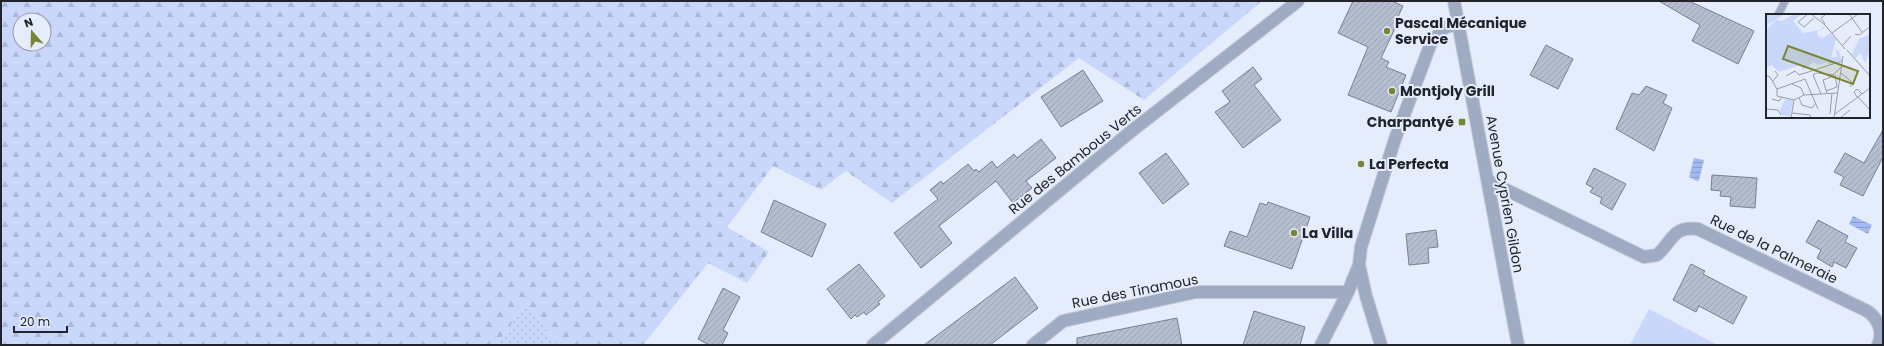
<svg xmlns="http://www.w3.org/2000/svg" width="1884" height="346" font-family="Poppins,sans-serif">
<style>
.green{fill:url(#green-dots)}
.forest{fill:url(#forest-firs);fill-rule:evenodd}
.pitch{fill:#c9d8fa}
.water{fill:url(#water-rules)}
.building{fill:url(#building-hatch);stroke:#777f91}
.lines{fill:none;stroke-linecap:round;stroke-linejoin:round}
.service-casing{stroke:#c2c8d6;stroke-width:9}
.minor-casing{stroke:#c2c8d6;stroke-width:14}
.tertiary-casing{stroke:#c2c8d6;stroke-width:14}
.service{stroke:#9faac3;stroke-width:7}
.minor{stroke:#9faac3;stroke-width:12}
.tertiary{stroke:#9faac3;stroke-width:12}
.poi-dot{fill:#7a8532;stroke:#e5ecfc;stroke-width:1.5}
.labels{text-anchor:middle;stroke-width:4;stroke-linejoin:round;paint-order:stroke}
.poi-label{font-size:14px;font-weight:bold;fill:#21242b;stroke:#e5ecfc;text-anchor:start}
.street-label{font-size:14px;fill:#21242b;stroke:#e5ecfc}
.inset-road{fill:none;stroke:#979ca8;stroke-width:1}
.view{fill:#7a8532;fill-opacity:0.15;stroke:#7a8532;stroke-width:2}
.inset-edge{fill:none;stroke:#21242b;stroke-width:2}
</style>
<defs>
<pattern id="green-dots" width="8" height="8" patternUnits="userSpaceOnUse"><rect width="8" height="8" fill="#c9d8fa"/><path d="M2 2h.1M6 6h.1" fill="none" stroke="#acb9d6" stroke-width="1.8" stroke-linecap="round"/></pattern>
<pattern id="forest-firs" width="22" height="20" patternUnits="userSpaceOnUse"><rect width="22" height="20" fill="#c9d8fa"/><path d="M5 1l3.5 6h-7zM16 11l3.5 6h-7z" fill="#acb9d6"/></pattern>
<pattern id="water-rules" width="6" height="5" patternUnits="userSpaceOnUse"><rect width="6" height="5" fill="#a1b9f0"/><path d="M0 2.5h6" fill="none" stroke="#8a9fce"/></pattern>
<pattern id="building-hatch" width="6" height="6" patternUnits="userSpaceOnUse"><rect width="6" height="6" fill="#b5bed1"/><path d="M-1 1l2-2M0 6l6-6M5 7l2-2" fill="none" stroke="#9ba3b4"/></pattern>
</defs>
<rect width="100%" height="100%" fill="#e5ecfc"/>
<path class="green" d="M 527,302 L 557,345 L 496,345 Z"/>
<path class="forest" d="M 1,1 L 1262,1 L 1144,100 L 1079,58 L 892,203 L 846,171 L 821,190 L 773,166 L 727,227 L 769,252 L 747,283 L 708,263 L 643,345 L 557,345 L 527,302 L 496,345 L 1,345 ZM 20,20 L 44,20 L 44,44 L 20,44 Z"/>
<path class="pitch" d="M 1649,309 L 1718,345 L 1630,345 Z"/>
<path class="water" d="M 1694,158 L 1704,160 L 1699,180 L 1697,181 L 1689,177 Z
M 1853,216 L 1872,225 L 1868,234 L 1849,224 Z"/>
<path class="building" d="M 1353,1 L 1392,1 L 1403,6 L 1397,19 L 1399,20 L 1381,58 L 1389,62 L 1386,67 L 1406,75 L 1391,112 L 1348,95 L 1368,47 L 1338,33 Z
M 1659,1 L 1689,1 L 1754,31 L 1738,64 L 1692,41 L 1700,25 Z
M 1546,45 L 1573,59 L 1558,89 L 1530,75 Z
M 1253,67 L 1262,79 L 1254,85 L 1281,120 L 1243,148 L 1215,112 L 1230,102 L 1222,91 Z
M 1083,70 L 1103,101 L 1061,127 L 1041,97 Z
M 1646,86 L 1667,95 L 1663,103 L 1672,108 L 1654,151 L 1616,129 L 1632,93 L 1639,95 Z
M 1883,130 L 1883,157 L 1863,196 L 1840,185 L 1844,177 L 1834,172 L 1845,153 L 1864,163 Z
M 1041,139 L 1056,158 L 1026,181 L 1032,188 L 1013,203 L 996,181 L 939,226 L 952,243 L 921,268 L 894,233 L 938,199 L 930,190 L 941,181 L 943,184 L 968,164 L 974,171 L 976,169 L 979,172 L 992,161 L 997,168 L 1014,154 L 1017,158 Z
M 1166,153 L 1189,184 L 1163,204 L 1139,173 Z
M 1594,168 L 1626,184 L 1612,210 L 1600,203 L 1602,198 L 1590,192 L 1593,188 L 1586,184 Z
M 1712,175 L 1757,178 L 1755,208 L 1730,206 L 1731,197 L 1720,196 L 1721,191 L 1711,190 Z
M 774,200 L 826,224 L 812,257 L 761,232 Z
M 1268,202 L 1310,217 L 1292,269 L 1224,246 L 1230,231 L 1247,237 L 1260,203 L 1267,205 Z
M 1818,220 L 1848,236 L 1845,242 L 1857,248 L 1846,268 L 1834,262 L 1832,267 L 1817,258 L 1821,250 L 1806,242 Z
M 1436,230 L 1438,247 L 1428,248 L 1429,263 L 1409,265 L 1406,234 Z
M 859,264 L 885,296 L 878,302 L 880,304 L 866,315 L 864,312 L 857,317 L 855,315 L 851,319 L 827,289 Z
M 1691,264 L 1705,271 L 1703,274 L 1747,297 L 1733,324 L 1699,306 L 1696,312 L 1673,300 Z
M 1015,277 L 1038,308 L 990,345 L 924,345 Z
M 723,288 L 740,297 L 723,330 L 728,333 L 722,345 L 709,345 L 698,339 Z
M 1254,311 L 1305,327 L 1300,345 L 1243,345 Z
M 1177,318 L 1182,345 L 1077,345 L 1077,338 Z"/>
<g class="lines">
<defs>
<path id="service" d="M 1778,15 L 1785,1"/>
<path id="minor" d="M 1488,181 L 1644,257 L 1657,255 C 1672,242 1673,225 1698,229 L 1867,311 C 1878,318 1884,332 1878,345
M 873,345 L 1129,133 L 1298,1
M 1033,345 L 1063,321 L 1196,292 L 1348,292
M 1321,345 L 1348,292 L 1359,265
M 1381,345 L 1366,296 L 1359,265 L 1361,247 L 1395,139 L 1431,43 L 1444,28 L 1458,23"/>
<path id="tertiary" d="M 1454,1 L 1518,345"/>
</defs>
<use href="#service" class="service-casing"/>
<use href="#minor" class="minor-casing"/>
<use href="#tertiary" class="tertiary-casing"/>
<use href="#service" class="service"/>
<use href="#minor" class="minor"/>
<use href="#tertiary" class="tertiary"/>
</g>
<g class="poi-dot">
<circle cx="1387" cy="31" r="4"/>
<circle cx="1392" cy="91" r="4"/>
<rect x="1458" y="118" width="8" height="8" rx="2"/>
<circle cx="1361" cy="164" r="4"/>
<circle cx="1294" cy="233" r="4"/>
</g>
<g class="labels">
<g class="poi-label">
<text x="1395" y="28">Pascal Mécanique<tspan x="1395" dy="16">Service</tspan></text>
<text x="1400" y="96">Montjoly Grill</text>
<text x="1454" y="127" text-anchor="end">Charpantyé</text>
<text x="1369" y="169">La Perfecta</text>
<text x="1302" y="238">La Villa</text>
</g>
<g class="street-label">
<text transform="translate(1075 159) rotate(-39)" y="5">Rue des Bambous Verts</text>
<text transform="translate(1505 194) rotate(80)" y="5">Avenue Cyprien Gildon</text>
<text transform="translate(1774 249) rotate(26)" y="5">Rue de la Palmeraie</text>
<text transform="translate(1135 291) rotate(-11)" y="5">Rue des Tinamous</text>
</g>
</g>
<g transform="translate(1766 14)">
<rect width="104" height="104" fill="#e5ecfc"/>
<path d="M 1,0 L 15,0 L 16,2 L 0,12 ZM 28,0 L 36,0 L 27,7 L 37,19 L 54,16 L 58,12 L 59,14 L 51,18 L 52,22 L 57,24 L 64,19 L 70,25 L 65,44 L 71,42 L 69,35 L 73,37 L 76,46 L 63,51 L 61,48 L 52,51 L 48,48 L 36,57 L 37,50 L 13,58 L 6,51 L 0,54 L 0,16 L 10,6 L 16,7 Z" fill="#c9d8fa"/>
<path d="M 104,20 L 104,36 L 99,49 L 95,39 L 89,44 L 86,40 L 93,25 Z" fill="#c9d8fa"/>
<path d="M 19,85 L 27,86 L 24,102 L 16,101 L 14,97 Z" fill="#c9d8fa"/>
<path class="inset-road" d="M 42,0 L 32,8 L 38,13 L 48,4M 45,0 L 59,11 L 79,35M 83,0 L 96,18M 59,1 L 55,4 L 59,10M 66,19 L 92,0M 89,20 L 93,21 L 104,13M 77,31 L 85,22M 81,36 L 104,62M 51,59 L 47,61 L 55,80M 52,59 L 68,61M 75,59 L 87,69 L 84,73M 0,61 L 4,63 L 11,75M 20,62 L 29,57 L 33,61 L 76,47M 7,67 L 12,61 L 9,57M 26,70 L 35,74 L 38,81M 11,75 L 39,65 L 52,95M 11,75 L 11,82 L 28,86M 60,77 L 71,73 L 69,61M 61,79 L 57,66 L 65,63 L 76,52M 91,83 L 88,78 L 91,75 L 96,80M 92,83 L 104,96M 33,84 L 36,91 L 46,94 L 50,89M 6,85 L 13,87 L 16,83M 0,95 L 12,96 L 15,101M 26,99 L 44,101 L 45,104M 64,100 L 66,79M 69,100 L 104,74M 25,104 L 28,86 L 38,81 L 71,79M 68,104 L 77,42M 74,104 L 84,96"/>
<path class="view" d="M 22,32 L 92,57 L 87,70 L 17,45 Z"/>
<rect width="104" height="104" class="inset-edge"/>
</g>
<rect width="1884" height="346" fill="none" stroke="#21242b" stroke-width="4"/>
<g transform="translate(32 32) rotate(340)"><circle r="19" fill="#e5ecfc" stroke="#979ca8"/>
<path d="M0-3L7 15L0 10L-7 15Z" fill="#7a8532"/>
<text y="-6" font-size="11" font-weight="bold" text-anchor="middle" fill="#21242b">N</text>
</g>
<path d="M14 326v6h53v-6" fill="none" stroke="#21242b" stroke-width="2"/>
<text x="20" y="326" font-size="12" fill="#21242b" stroke="#e5ecfc" stroke-width="3" paint-order="stroke">20 m</text>
</svg>
